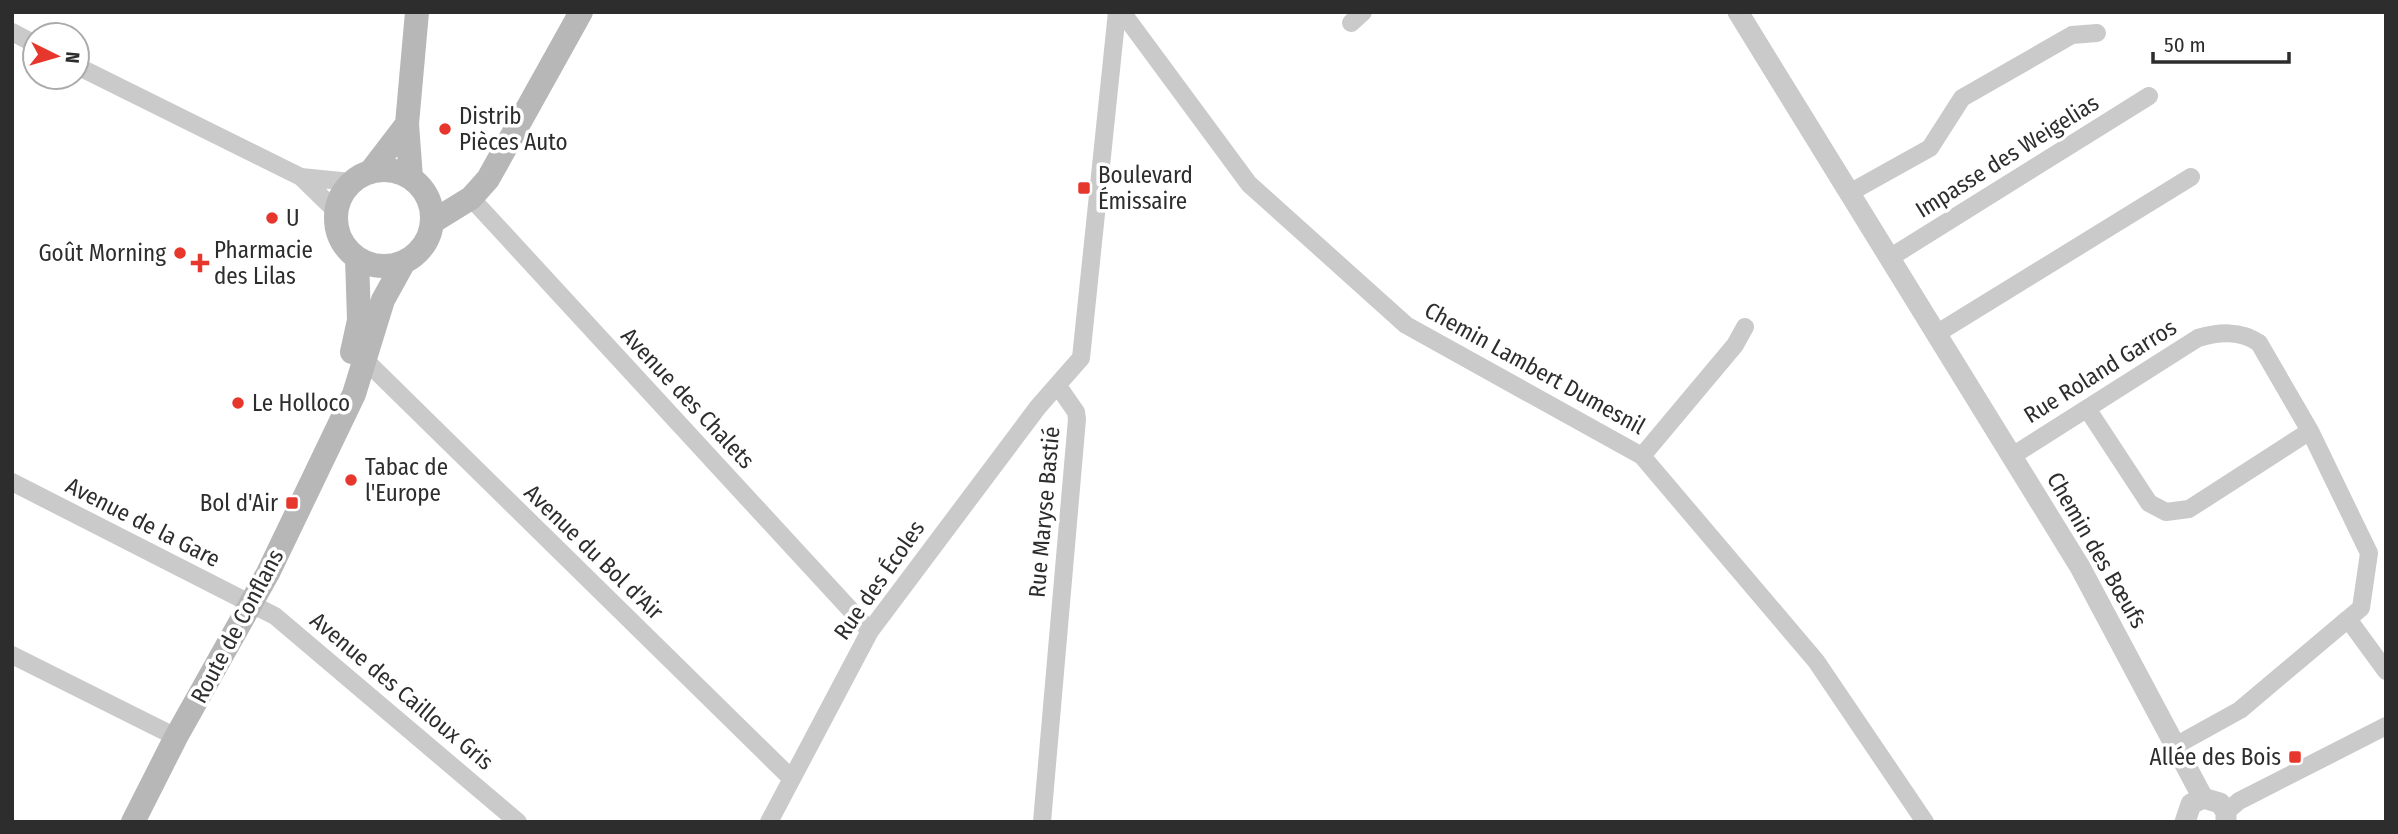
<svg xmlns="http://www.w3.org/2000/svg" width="2398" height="834" font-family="'Fira Sans Condensed',sans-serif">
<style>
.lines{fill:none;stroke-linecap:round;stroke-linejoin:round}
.minor{stroke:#cacaca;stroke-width:18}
.tertiary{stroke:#cacaca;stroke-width:21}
.secondary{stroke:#b7b7b7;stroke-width:24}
.poi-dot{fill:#e7362b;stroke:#fff;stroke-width:2.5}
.labels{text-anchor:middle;stroke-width:7;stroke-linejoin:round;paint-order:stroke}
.poi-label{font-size:23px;fill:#2d2d2d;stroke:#fff;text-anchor:start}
.street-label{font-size:23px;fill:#2d2d2d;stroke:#fff}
</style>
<rect width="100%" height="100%" fill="#fff"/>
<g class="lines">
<path class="minor" d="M 1122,12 L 1249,184 L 1406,325 L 1642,456 L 1816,661 L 1925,822
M 1351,23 L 1363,12
M 12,32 L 35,44
M 77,66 L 301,177 L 351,182
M 301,177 L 336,211
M 1851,192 L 1930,148 L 1962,98 L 2072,35 L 2097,33
M 471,198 L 870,631
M 1891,257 L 2149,96
M 1936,334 L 2191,177
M 365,360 L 791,778
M 2088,410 L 2149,503 L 2166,512 L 2189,509 L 2310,431
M 1642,456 L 1735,345 L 1745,327
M 2012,456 L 2198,338 C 2219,332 2240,330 2259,343 L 2310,431 L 2369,553 L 2361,608 L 2348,619 L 2386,671
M 12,482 L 275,616 L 518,822
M 12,655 L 176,737
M 2175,746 L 2240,710 L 2348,619
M 2226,812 L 2239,801 L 2386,726
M 769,822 L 870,631 L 1038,407 L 1081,358 L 1117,12
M 1042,822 L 1077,419 L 1076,412 L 1058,386"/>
<path class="tertiary" d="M 1738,12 L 2080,567 L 2203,798
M 2185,822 L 2191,804 L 2203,798 L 2220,803 L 2226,812 L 2226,822"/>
<path class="secondary" d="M336 218a48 48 0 1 1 96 0a48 48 0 1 1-96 0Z
M 371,171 L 407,124
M 411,178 L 407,124 L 417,12
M 432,222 L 471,198 L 488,179 L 581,12
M 352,352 L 359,320 L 357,258
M 133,822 L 176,737 L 268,573 L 354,394 L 383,300 L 404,262"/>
</g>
<g class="poi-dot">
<circle cx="445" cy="129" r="7"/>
<rect x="1077" y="181" width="14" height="14" rx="3.5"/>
<circle cx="272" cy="218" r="7"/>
<circle cx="180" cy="253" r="7"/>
<path d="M196.5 252.5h7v7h7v7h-7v7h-7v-7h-7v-7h7z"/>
<circle cx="238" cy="403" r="7"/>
<circle cx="351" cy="480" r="7"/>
<rect x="285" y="496" width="14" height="14" rx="3.5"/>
<rect x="2288" y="750" width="14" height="14" rx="3.5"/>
</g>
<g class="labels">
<g class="poi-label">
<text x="459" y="124">Distrib<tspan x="459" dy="26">Pièces Auto</tspan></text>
<text x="1098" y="183">Boulevard<tspan x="1098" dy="26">Émissaire</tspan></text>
<text x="286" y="226">U</text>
<text x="214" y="258">Pharmacie<tspan x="214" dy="26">des Lilas</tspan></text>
<text x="166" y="261" text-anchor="end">Goût Morning</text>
<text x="252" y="411">Le Holloco</text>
<text x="365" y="475">Tabac de<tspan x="365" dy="26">l'Europe</tspan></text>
<text x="278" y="511" text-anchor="end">Bol d'Air</text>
<text x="2281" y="765" text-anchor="end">Allée des Bois</text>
</g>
<g class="street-label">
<text transform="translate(2007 156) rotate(-32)" y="8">Impasse des Weigelias</text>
<text transform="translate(1535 368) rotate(29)" y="8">Chemin Lambert Dumesnil</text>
<text transform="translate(2100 371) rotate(-32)" y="8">Rue Roland Garros</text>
<text transform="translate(688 398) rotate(47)" y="8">Avenue des Chalets</text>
<text transform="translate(1044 512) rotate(-85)" y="8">Rue Maryse Bastié</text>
<text transform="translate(143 522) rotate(27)" y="8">Avenue de la Gare</text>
<text transform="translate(2097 550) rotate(60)" y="8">Chemin des Bœufs</text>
<text transform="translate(594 552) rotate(44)" y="8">Avenue du Bol d'Air</text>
<text transform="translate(879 580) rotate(-55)" y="8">Rue des Écoles</text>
<text transform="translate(237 626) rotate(-62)" y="8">Route de Conflans</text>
<text transform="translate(402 691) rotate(40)" y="8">Avenue des Cailloux Gris</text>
</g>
</g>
<rect width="2398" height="834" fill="none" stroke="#2d2d2d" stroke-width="28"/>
<g transform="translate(56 56) rotate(95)"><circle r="33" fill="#ffffff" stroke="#ababab" stroke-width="2"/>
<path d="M0-5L12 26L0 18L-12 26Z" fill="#e7362b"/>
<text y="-10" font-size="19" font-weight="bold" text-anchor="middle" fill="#2d2d2d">N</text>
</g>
<path d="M2153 52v10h136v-10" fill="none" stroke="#2d2d2d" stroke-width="3.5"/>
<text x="2164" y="52" font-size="21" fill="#2d2d2d" stroke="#ffffff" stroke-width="5" paint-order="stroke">50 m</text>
</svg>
